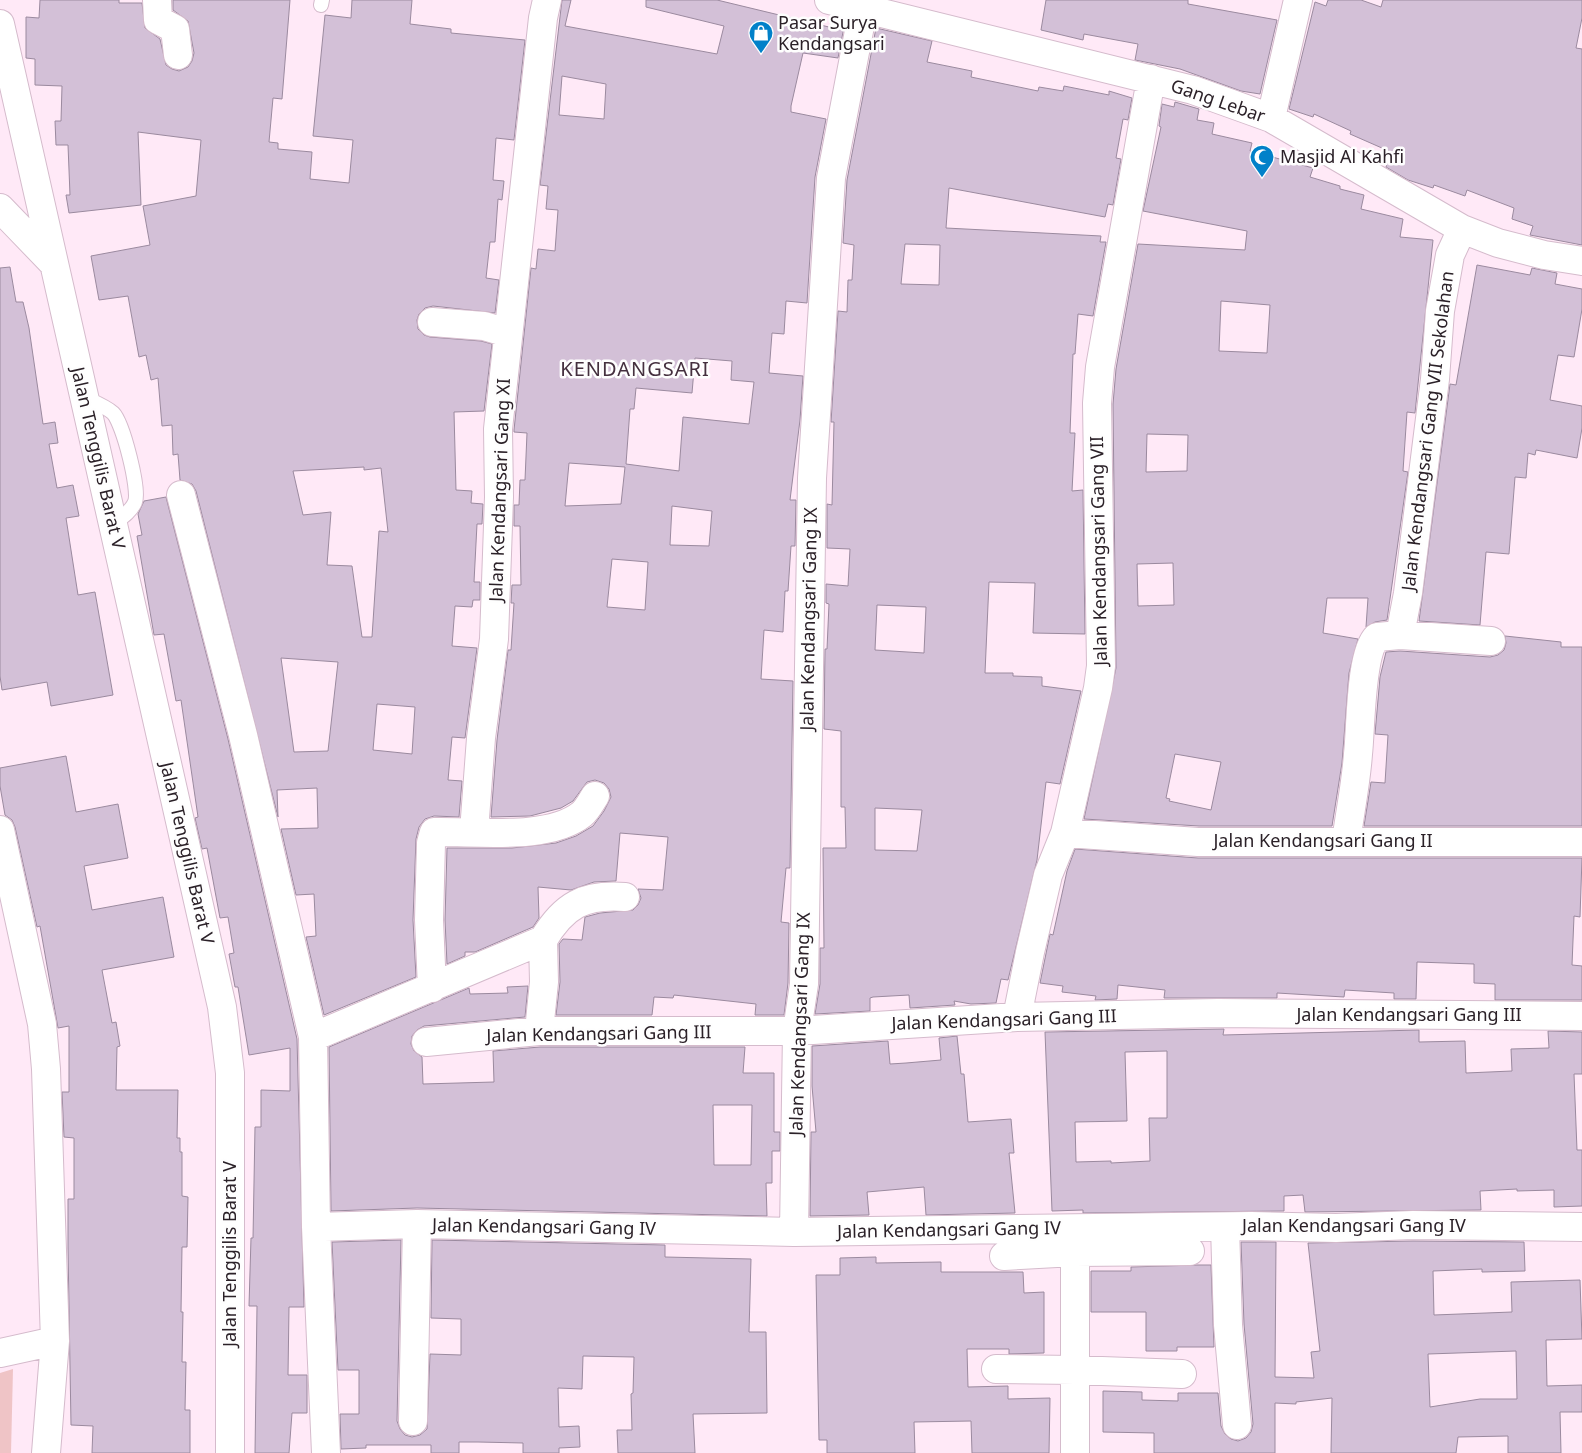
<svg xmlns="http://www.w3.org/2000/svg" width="1582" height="1453" font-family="'Noto Sans',sans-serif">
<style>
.green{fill:#efc4c6}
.building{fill:#d3c0d7;stroke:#9b8a9f;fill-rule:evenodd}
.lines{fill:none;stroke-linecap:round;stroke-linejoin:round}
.service-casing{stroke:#d5bbcc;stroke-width:16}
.minor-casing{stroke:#d5bbcc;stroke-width:30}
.service{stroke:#fff;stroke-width:14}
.minor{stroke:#fff;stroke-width:28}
.labels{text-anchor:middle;stroke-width:5;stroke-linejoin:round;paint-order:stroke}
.poi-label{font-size:18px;fill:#2b2128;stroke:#fefefe;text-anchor:start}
.street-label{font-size:18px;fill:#2b2128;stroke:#fefefe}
.quarter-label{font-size:20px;letter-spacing:1px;fill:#45303f;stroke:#fefefe}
</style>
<rect width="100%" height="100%" fill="#ffe9f7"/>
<path class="green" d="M 13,1369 L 11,1453 L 0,1453 L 0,1373 Z"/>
<path class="building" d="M 40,0 L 119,0 L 119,3 L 142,3 L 145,28 L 160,39 L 166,65 L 172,69 L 179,71 L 188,67 L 192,61 L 194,53 L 188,21 L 173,10 L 173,0 L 290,0 L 282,99 L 273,98 L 269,142 L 278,143 L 278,149 L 312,152 L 310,179 L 349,183 L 353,140 L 313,136 L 325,15 L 351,18 L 352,0 L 412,0 L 410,24 L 451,29 L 451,33 L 525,40 L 514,140 L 496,138 L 493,180 L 504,181 L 502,200 L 498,199 L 495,242 L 490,242 L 486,278 L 499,280 L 495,313 L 433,306 L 425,308 L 419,314 L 417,320 L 418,329 L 424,335 L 430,337 L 481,341 L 492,344 L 484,411 L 454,412 L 456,490 L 472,491 L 471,503 L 483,504 L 482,524 L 477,524 L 474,582 L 480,582 L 480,600 L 473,600 L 472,607 L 455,606 L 452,646 L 477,648 L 465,738 L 452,737 L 448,780 L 462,781 L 459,817 L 434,816 L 425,819 L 419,827 L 416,839 L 413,920 L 416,977 L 324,1015 L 306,937 L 316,936 L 314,894 L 296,895 L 281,829 L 318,828 L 317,788 L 277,790 L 278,817 L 196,491 L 192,484 L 180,480 L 178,454 L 173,455 L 172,425 L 162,426 L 158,378 L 151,380 L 146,355 L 139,357 L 128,296 L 99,300 L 91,256 L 150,245 L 143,206 L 196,196 L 201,140 L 138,132 L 141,205 L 69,213 L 66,195 L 70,195 L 68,145 L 56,145 L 55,121 L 61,121 L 62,86 L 35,85 L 35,59 L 26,58 L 26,17 L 39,18 ZM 364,467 L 364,470 L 381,468 L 388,532 L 379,531 L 372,637 L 362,637 L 352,566 L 327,565 L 331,512 L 303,515 L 293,471 ZM 281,658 L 338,662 L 328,751 L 294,752 ZM 377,704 L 415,707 L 412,754 L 373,750 Z
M 562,0 L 571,0 L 565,26 L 717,54 L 724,26 L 646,7 L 646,0 L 717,0 L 833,28 L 834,25 L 844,27 L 838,58 L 803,53 L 791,106 L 791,112 L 826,119 L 815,177 L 807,303 L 786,301 L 784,334 L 772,333 L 769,373 L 803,376 L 800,420 L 790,500 L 796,500 L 795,546 L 791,546 L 788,591 L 785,591 L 783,632 L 764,630 L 761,679 L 793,681 L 790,868 L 786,868 L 781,922 L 789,923 L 788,983 L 784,1015 L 755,1015 L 756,1004 L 674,995 L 673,998 L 654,997 L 652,1015 L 556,1015 L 560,982 L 559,944 L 563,939 L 582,940 L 585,917 L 600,913 L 633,910 L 638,905 L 641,898 L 638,889 L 663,890 L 668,837 L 620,833 L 616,881 L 594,882 L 571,890 L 538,887 L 539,918 L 533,927 L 475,952 L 465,952 L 465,956 L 447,964 L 445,920 L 447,848 L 512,848 L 556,843 L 576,836 L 593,826 L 604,811 L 611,797 L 609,789 L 604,783 L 595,780 L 587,782 L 573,801 L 561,808 L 530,816 L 491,817 L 497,740 L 508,650 L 511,650 L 514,603 L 511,603 L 512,585 L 521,585 L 520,526 L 514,526 L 514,505 L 519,505 L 520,480 L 525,480 L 527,433 L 514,432 L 514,430 L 531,268 L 536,269 L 538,249 L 555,251 L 558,210 L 546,209 L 548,186 L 540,185 ZM 562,76 L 606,84 L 604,119 L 559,115 ZM 695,358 L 732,361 L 731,380 L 754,382 L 749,424 L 683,417 L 679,471 L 626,464 L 630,409 L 634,409 L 636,388 L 692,393 ZM 569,463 L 625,467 L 621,504 L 565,506 ZM 672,506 L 712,511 L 709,546 L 670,545 ZM 612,559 L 648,562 L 645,610 L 607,607 Z
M 1046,0 L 1188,0 L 1188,4 L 1277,20 L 1260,94 L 1241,91 L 1180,69 L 1135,60 L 1138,44 L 1084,34 L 1083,40 L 1041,30 Z
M 1328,0 L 1361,0 L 1381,7 L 1383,0 L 1582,0 L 1582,18 L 1576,48 L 1582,49 L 1582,245 L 1530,235 L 1533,226 L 1512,219 L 1514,208 L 1467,190 L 1465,196 L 1434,185 L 1433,188 L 1408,180 L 1386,167 L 1391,152 L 1350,134 L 1351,131 L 1314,114 L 1313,117 L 1289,109 L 1315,2 L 1326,6 Z
M 876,28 L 932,41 L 927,62 L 972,71 L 971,77 L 1038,91 L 1039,87 L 1063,91 L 1064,86 L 1109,95 L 1109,91 L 1132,98 L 1128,120 L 1123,119 L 1116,158 L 1121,159 L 1113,205 L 1108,204 L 1105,217 L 949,188 L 946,228 L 1101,236 L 1100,242 L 1106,242 L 1093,316 L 1078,314 L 1075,354 L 1073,354 L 1070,433 L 1075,433 L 1072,491 L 1083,490 L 1085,634 L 1033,633 L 1035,583 L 989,582 L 985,673 L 1013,673 L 1013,676 L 1042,677 L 1042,686 L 1081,691 L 1060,784 L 1046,782 L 1037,860 L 1008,980 L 1001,979 L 996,1003 L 971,1004 L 954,1001 L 955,1005 L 910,1008 L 909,995 L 873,997 L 870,998 L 870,1011 L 815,1014 L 820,984 L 820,948 L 824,948 L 823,848 L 846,848 L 845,807 L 841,807 L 841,731 L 824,729 L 825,649 L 827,649 L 829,604 L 826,603 L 826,584 L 848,586 L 850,549 L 827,548 L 827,504 L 832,505 L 834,422 L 831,422 L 838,311 L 847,312 L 848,280 L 852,280 L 854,245 L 843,243 L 847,180 ZM 905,244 L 940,245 L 939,285 L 901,284 ZM 877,605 L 926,607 L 924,653 L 875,650 ZM 875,808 L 922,810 L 917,851 L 875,850 Z
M 1175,102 L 1199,109 L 1197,120 L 1214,123 L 1212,134 L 1252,143 L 1250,151 L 1313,168 L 1310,177 L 1340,186 L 1340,189 L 1364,195 L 1361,209 L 1403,219 L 1400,237 L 1433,240 L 1415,413 L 1407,412 L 1403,471 L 1408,472 L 1387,620 L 1375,622 L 1366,627 L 1368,598 L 1327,598 L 1323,633 L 1358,639 L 1349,673 L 1342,763 L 1332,826 L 1199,826 L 1084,819 L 1116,668 L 1113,404 L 1116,369 L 1138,244 L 1245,250 L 1247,231 L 1143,211 L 1161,127 L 1159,126 L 1162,104 L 1174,107 ZM 1221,301 L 1270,305 L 1267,353 L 1219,351 ZM 1147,434 L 1188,435 L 1187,471 L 1146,472 ZM 1173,563 L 1174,605 L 1138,606 L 1137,564 ZM 1175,754 L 1221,762 L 1211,810 L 1169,801 L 1170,799 L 1166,798 Z
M 1477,265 L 1530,275 L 1532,268 L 1557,273 L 1555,284 L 1582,289 L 1582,309 L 1574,357 L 1558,355 L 1550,400 L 1582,406 L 1582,428 L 1577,458 L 1536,450 L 1535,455 L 1528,453 L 1526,478 L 1515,477 L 1509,554 L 1486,552 L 1480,625 L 1419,621 L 1450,384 L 1456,385 Z
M 10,267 L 16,302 L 23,302 L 29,328 L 43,424 L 55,422 L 58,443 L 49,444 L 57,488 L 73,485 L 79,516 L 66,518 L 78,595 L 95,592 L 113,695 L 51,706 L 47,682 L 2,690 L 0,676 L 0,268 Z
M 166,497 L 228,739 L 297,1039 L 304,1307 L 289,1307 L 288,1375 L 307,1375 L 307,1413 L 292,1413 L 289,1453 L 255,1453 L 257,1306 L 249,1306 L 251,1238 L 253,1238 L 255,1127 L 261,1127 L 261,1090 L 290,1091 L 290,1048 L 249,1055 L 238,987 L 235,987 L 229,954 L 234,953 L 228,917 L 220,918 L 207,848 L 202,849 L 195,818 L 198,817 L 181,700 L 176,701 L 164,634 L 154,635 L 137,536 L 142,535 L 138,514 L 144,501 Z
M 1505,636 L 1561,642 L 1561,647 L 1582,647 L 1582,826 L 1364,826 L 1371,782 L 1385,783 L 1388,735 L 1375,734 L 1380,677 L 1386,652 L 1400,651 L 1490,657 L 1498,655 L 1504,650 L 1506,643 Z
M 66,756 L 76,812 L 118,804 L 128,858 L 84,866 L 92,910 L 163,897 L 174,957 L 102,970 L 112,1023 L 116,1022 L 120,1046 L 117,1047 L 116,1090 L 178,1090 L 177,1138 L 180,1138 L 180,1152 L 182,1152 L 182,1196 L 188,1197 L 187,1247 L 182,1247 L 181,1312 L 183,1312 L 182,1362 L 186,1362 L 185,1410 L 190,1410 L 190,1453 L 92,1453 L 93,1426 L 71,1425 L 68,1247 L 68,1199 L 74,1199 L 74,1138 L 64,1137 L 62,1092 L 69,1092 L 69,1026 L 58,1028 L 40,926 L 37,927 L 15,827 L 12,820 L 5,815 L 0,786 L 0,768 Z
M 1075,849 L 1198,858 L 1582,858 L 1580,917 L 1574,916 L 1572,965 L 1582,966 L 1582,1000 L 1495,1000 L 1495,984 L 1474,983 L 1474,964 L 1417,962 L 1416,999 L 1394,999 L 1394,993 L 1345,990 L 1344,997 L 1277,993 L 1277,998 L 1164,998 L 1165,990 L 1118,985 L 1117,999 L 1095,1000 L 1096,996 L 1062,992 L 1063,986 L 1040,983 L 1050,934 L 1053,935 L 1067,871 Z
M 528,986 L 525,1017 L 424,1026 L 417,1030 L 412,1036 L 411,1044 L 414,1051 L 422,1057 L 423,1084 L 494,1082 L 493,1051 L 540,1047 L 745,1047 L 743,1073 L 774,1073 L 774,1132 L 780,1132 L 780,1151 L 772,1151 L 772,1183 L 766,1183 L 767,1216 L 417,1208 L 331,1211 L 329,1047 L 469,988 L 470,994 L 508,993 L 507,987 ZM 713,1105 L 752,1105 L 751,1165 L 714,1165 Z
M 1224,1029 L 1223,1035 L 1419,1030 L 1419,1042 L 1465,1041 L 1466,1073 L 1512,1071 L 1511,1049 L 1549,1048 L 1548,1031 L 1582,1032 L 1582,1074 L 1574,1074 L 1577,1150 L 1582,1150 L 1582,1206 L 1554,1207 L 1554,1190 L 1517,1191 L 1517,1189 L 1480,1191 L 1481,1210 L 1305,1212 L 1303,1195 L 1284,1196 L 1284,1211 L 1083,1213 L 1083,1210 L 1052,1211 L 1045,1032 ZM 1167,1051 L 1167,1118 L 1149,1118 L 1150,1161 L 1111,1163 L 1111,1161 L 1076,1162 L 1075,1122 L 1127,1121 L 1125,1052 Z
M 957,1036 L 961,1074 L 964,1074 L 968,1122 L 1011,1119 L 1014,1153 L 1009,1153 L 1015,1213 L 926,1215 L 924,1187 L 867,1192 L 869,1215 L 810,1216 L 811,1132 L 816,1132 L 812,1086 L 812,1046 L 888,1041 L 890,1064 L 906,1063 L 941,1060 L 939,1038 Z
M 401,1240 L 397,1421 L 400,1429 L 405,1435 L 412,1437 L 420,1435 L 427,1429 L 430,1354 L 461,1355 L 461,1319 L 431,1318 L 432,1240 L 665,1245 L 665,1257 L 751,1259 L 749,1332 L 766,1332 L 767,1413 L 693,1414 L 695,1453 L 618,1453 L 617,1430 L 632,1430 L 631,1394 L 633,1393 L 634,1357 L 583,1356 L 582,1389 L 558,1388 L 559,1427 L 579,1426 L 580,1447 L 559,1448 L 559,1453 L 523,1453 L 523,1443 L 478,1442 L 459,1442 L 459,1453 L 431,1453 L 431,1445 L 366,1445 L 366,1448 L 341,1449 L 340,1414 L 359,1414 L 359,1370 L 338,1370 L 332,1242 Z
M 1413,1241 L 1524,1242 L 1525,1271 L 1482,1272 L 1482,1269 L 1433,1271 L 1434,1315 L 1512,1312 L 1511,1282 L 1580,1280 L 1582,1339 L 1546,1340 L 1547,1386 L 1582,1385 L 1582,1412 L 1560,1412 L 1561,1453 L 1508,1453 L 1508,1436 L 1458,1437 L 1456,1453 L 1331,1453 L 1332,1398 L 1296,1402 L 1296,1404 L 1275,1403 L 1275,1453 L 1154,1453 L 1154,1433 L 1103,1432 L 1103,1391 L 1142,1392 L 1142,1400 L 1178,1401 L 1178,1393 L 1218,1393 L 1221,1426 L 1225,1434 L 1231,1439 L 1238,1441 L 1246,1438 L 1251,1432 L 1253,1424 L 1244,1324 L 1241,1242 L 1276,1242 L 1275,1377 L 1314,1378 L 1311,1352 L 1320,1351 L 1308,1243 ZM 1516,1351 L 1517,1399 L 1480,1399 L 1430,1407 L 1428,1354 Z
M 876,1257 L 876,1263 L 941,1262 L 941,1272 L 1023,1272 L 1024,1293 L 1044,1292 L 1044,1353 L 1009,1354 L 1009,1349 L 967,1349 L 968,1387 L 1008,1386 L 1008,1399 L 1050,1398 L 1049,1453 L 972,1453 L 971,1421 L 914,1422 L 915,1453 L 827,1453 L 827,1440 L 819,1440 L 816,1275 L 840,1275 L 840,1258 Z
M 1196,1265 L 1211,1265 L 1214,1347 L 1177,1347 L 1177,1351 L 1146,1351 L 1146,1312 L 1091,1312 L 1091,1271 L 1131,1271 L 1131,1267 Z"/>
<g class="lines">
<defs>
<path id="service" d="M 321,5 L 322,0
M 85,398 C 94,402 105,406 113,413 C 123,423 140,490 135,502 C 131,512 121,518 113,524"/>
<path id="minor" d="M 157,0 L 158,20 L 175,29 L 178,55
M 829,0 L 1193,90 L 1271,118 L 1462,229 L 1498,243 L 1544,255 L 1582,261
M 0,24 L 222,1007 L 230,1073 L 230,1453
M 1271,118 L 1298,0
M 0,208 L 54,264
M 432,322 L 484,326 L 508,333
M 181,495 L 243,735 L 313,1037
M 1400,635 L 1491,641
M 0,830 L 42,1024 L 46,1069 L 55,1341 L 46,1453
M 477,831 L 475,818 L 481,738 L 494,639 L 499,497 L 498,429 L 543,18 L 547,0
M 1065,833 L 1198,842 L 1582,842
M 1346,842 C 1350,812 1356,783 1358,754 C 1361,729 1360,653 1377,637 L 1400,635 L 1408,593 L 1435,379 L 1440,311 L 1450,255 L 1462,229
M 432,988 L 429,920 L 431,843 L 434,832 C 476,831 549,841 582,814 C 587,810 591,802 595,796
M 1017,1017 L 1030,952 L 1048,875 L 1065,833 L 1098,688 L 1101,666 L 1097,403 L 1100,367 L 1151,79
M 539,1031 L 544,982 L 543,940
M 426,1042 L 539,1031 L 797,1031 L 1017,1017 L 1218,1013 L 1582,1016
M 316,1227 L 417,1224 L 794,1232 L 1251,1226 L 1336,1228 L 1413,1225 L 1582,1227
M 1225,1227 L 1228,1325 L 1237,1425
M 794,1232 L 797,1031 L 804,984 L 812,478 L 831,178 L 863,10
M 1075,1252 L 1075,1453
M 1004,1256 L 1075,1252 L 1190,1251
M 0,1353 L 55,1341
M 996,1369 L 1075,1370 L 1182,1374
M 413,1421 L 417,1224
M 326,1453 L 316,1227 L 313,1037 L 543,940 C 564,905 584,894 625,897"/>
</defs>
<use href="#service" class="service-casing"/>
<use href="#minor" class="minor-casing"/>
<use href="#service" class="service"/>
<use href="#minor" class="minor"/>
</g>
<defs>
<symbol id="shop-pin" viewBox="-11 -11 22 30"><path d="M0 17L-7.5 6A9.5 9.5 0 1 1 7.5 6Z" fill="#0181c9" stroke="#fefefe"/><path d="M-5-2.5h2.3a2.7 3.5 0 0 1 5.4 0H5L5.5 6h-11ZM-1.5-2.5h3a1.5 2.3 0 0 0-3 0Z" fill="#fff"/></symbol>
<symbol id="mosque-pin" viewBox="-11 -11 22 30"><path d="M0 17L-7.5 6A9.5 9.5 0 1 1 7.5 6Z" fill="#0181c9" stroke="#fefefe"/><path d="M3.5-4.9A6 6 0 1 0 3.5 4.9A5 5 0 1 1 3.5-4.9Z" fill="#fff"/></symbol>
</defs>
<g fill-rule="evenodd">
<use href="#shop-pin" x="747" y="19" width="28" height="38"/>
<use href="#mosque-pin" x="1248" y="143" width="28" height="38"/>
</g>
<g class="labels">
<g class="poi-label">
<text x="778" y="29">Pasar Surya<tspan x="778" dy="21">Kendangsari</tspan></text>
<text x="1280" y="163">Masjid Al Kahfi</text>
</g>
<g class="street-label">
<text transform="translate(1218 101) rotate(19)" y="6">Gang Lebar</text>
<text transform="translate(1428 431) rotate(-83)" y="6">Jalan Kendangsari Gang VII Sekolahan</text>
<text transform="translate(98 458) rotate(77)" y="6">Jalan Tenggilis Barat V</text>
<text transform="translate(500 490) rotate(-88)" y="6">Jalan Kendangsari Gang XI</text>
<text transform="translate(1099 551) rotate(-91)" y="6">Jalan Kendangsari Gang VII</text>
<text transform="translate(809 619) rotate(-89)" y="6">Jalan Kendangsari Gang IX</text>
<text x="1323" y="847">Jalan Kendangsari Gang II</text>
<text transform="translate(187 853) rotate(77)" y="6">Jalan Tenggilis Barat V</text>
<text x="1409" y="1021">Jalan Kendangsari Gang III</text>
<text transform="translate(1004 1020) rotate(-2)" y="6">Jalan Kendangsari Gang III</text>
<text transform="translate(800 1024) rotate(-88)" y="6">Jalan Kendangsari Gang IX</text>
<text transform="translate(599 1034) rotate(-1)" y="6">Jalan Kendangsari Gang III</text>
<text x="1354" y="1232">Jalan Kendangsari Gang IV</text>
<text transform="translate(544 1227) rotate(1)" y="6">Jalan Kendangsari Gang IV</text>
<text transform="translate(949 1230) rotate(-1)" y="6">Jalan Kendangsari Gang IV</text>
<text transform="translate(230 1254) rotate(-90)" y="6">Jalan Tenggilis Barat V</text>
</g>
<g class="quarter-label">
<text x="635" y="376">KENDANGSARI</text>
</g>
</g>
</svg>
